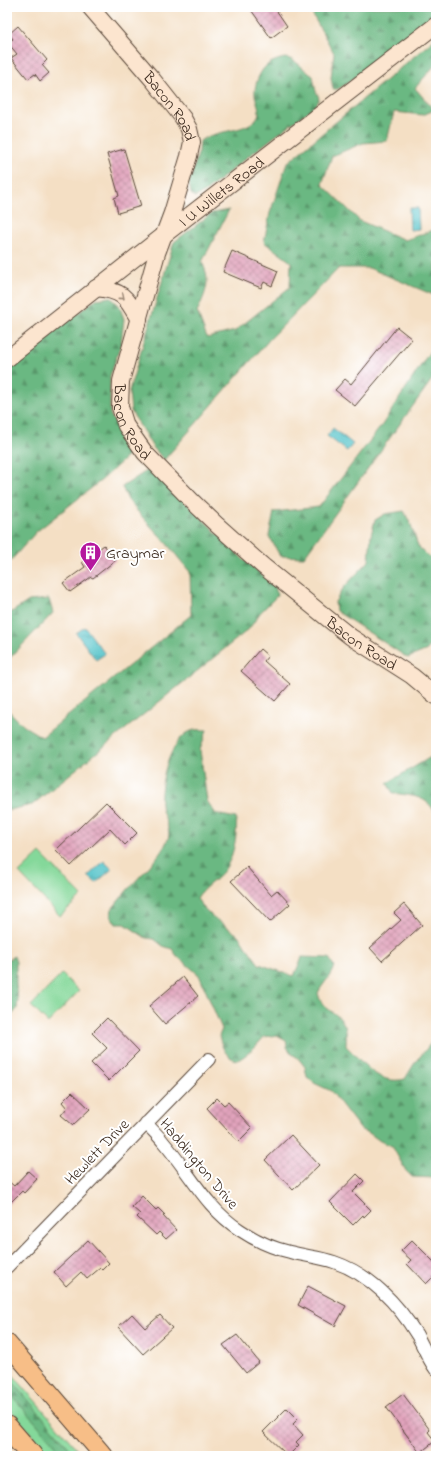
<svg xmlns="http://www.w3.org/2000/svg" width="443" height="1463" font-family="'Indie Flower',sans-serif">
<style>
.grass{fill:#84d89a;stroke:#60815c}
.forest{fill:url(#forest-firs);stroke:#537150}
.water{fill:url(#water-ripples);stroke:#487774}
.building{fill:url(#building-cross-hatch)}
.lines{fill:none;stroke-linecap:round;stroke-linejoin:round}
.street-casing{stroke:#574537;stroke-width:14}
.secondary-casing{stroke:#574537;stroke-width:18}
.primary-casing{stroke:#574537;stroke-width:20}
.highway-casing{stroke:#574537;stroke-width:23}
.street{stroke:#fff;stroke-width:12}
.secondary{stroke:#fce5cf;stroke-width:16}
.primary{stroke:#f7be87;stroke-width:18}
.highway{stroke:#f7be87;stroke-width:21}
.oneway{stroke:#9c8876}
.labels{text-anchor:middle;stroke-width:4;stroke-linejoin:round;paint-order:stroke}
.street-label{font-size:16px;fill:#3b2a1e;stroke:#fff}
.poi-label{font-size:16px;fill:#3b2a1e;stroke:#fff;text-anchor:start}
</style>
<defs>
<pattern id="forest-firs" width="22" height="20" patternUnits="userSpaceOnUse"><rect width="22" height="20" fill="#6bb882"/><path d="M5 1l3.5 6h-7zM16 11l3.5 6h-7z" fill="#59966a"/></pattern>
<pattern id="water-ripples" width="26" height="14" patternUnits="userSpaceOnUse"><rect width="26" height="14" fill="#56c4ca"/><path d="M2 4q2-2 4 0t4 0M15 11q2-2 4 0t4 0" fill="none" stroke="#489fa3"/></pattern>
<pattern id="building-cross-hatch" width="8" height="8" patternUnits="userSpaceOnUse"><rect width="8" height="8" fill="#e1a3bc"/><path d="M0 0l8 8M0 8l8-8" fill="none" stroke="#b88598"/></pattern>
</defs>
<rect width="100%" height="100%" fill="#fff"/>
<filter id="ink" filterUnits="userSpaceOnUse"><feTurbulence type="fractalNoise" baseFrequency=".025" numOctaves="2"/><feDisplacementMap in="SourceGraphic" scale="8" xChannelSelector="R" yChannelSelector="G"/><feConvolveMatrix kernelMatrix="1 2 1 2 8 2 1 2 1" color-interpolation-filters="sRGB"/></filter>
<filter id="wash" filterUnits="userSpaceOnUse"><feTurbulence type="fractalNoise" baseFrequency=".012" numOctaves="4" result="noise"/><feDisplacementMap in="SourceGraphic" scale="16" xChannelSelector="R" yChannelSelector="G"/><feGaussianBlur stdDeviation="0.9" result="paint"/><feColorMatrix in="noise" values="0 0 0 0 0 0 0 0 0 0 0 0 0 0 0 0 0 1.4 0 .05"/><feComposite in="paint" operator="in"/></filter>
<g filter="url(#wash)">
<rect width="100%" height="100%" fill="#f4dfc4"/>
<path class="grass" d="M 40,853 L 82,896 L 60,916 L 19,873 Z
M 62,974 L 79,991 L 48,1023 L 31,1006 Z
M 7,1368 L 83,1456 L 50,1456 L 7,1406 Z"/>
<path class="forest" d="M 310,7 L 436,7 L 436,12 L 345,85 L 338,89 L 333,89 L 331,78 L 334,53 L 311,12 Z
M 436,38 L 436,64 L 415,88 L 434,110 L 423,115 L 394,112 L 387,141 L 363,143 L 332,156 L 322,184 L 360,221 L 405,240 L 436,229 L 436,296 L 369,268 L 339,268 L 269,340 L 164,460 L 152,446 L 131,411 L 129,391 L 174,242 L 212,213 L 229,210 L 202,262 C 212,282 205,294 197,312 L 207,338 L 235,331 L 290,287 L 291,262 L 264,242 L 270,213 L 287,163 Z
M 285,58 C 297,59 303,70 313,76 C 314,80 314,83 315,87 C 316,96 323,96 315,106 L 245,159 L 205,192 L 195,197 L 191,194 L 189,183 L 199,151 L 200,141 C 215,129 249,133 258,116 C 261,110 256,101 255,95 C 254,86 259,73 265,67 C 270,62 279,59 285,58 Z
M 110,297 L 119,305 L 124,319 L 121,344 L 110,376 L 110,414 L 132,452 L 103,479 L 36,532 L 7,565 L 7,369 L 96,299 Z
M 436,342 L 436,374 L 304,557 L 280,556 L 269,536 L 274,512 L 319,507 L 382,425 Z
M 151,468 L 244,560 L 275,585 L 277,596 L 260,613 L 249,629 L 32,805 L 9,810 L 7,808 L 7,709 L 24,726 L 42,737 L 191,615 L 190,572 L 162,538 L 144,519 L 128,500 L 122,487 Z
M 404,511 L 411,525 L 418,546 L 431,559 L 436,559 L 436,636 L 427,650 L 408,658 L 336,611 L 335,602 L 344,587 L 369,561 L 371,535 L 375,520 L 385,514 Z
M 49,599 L 53,613 L 7,661 L 7,615 L 29,601 Z
M 207,730 L 200,750 L 207,801 L 216,814 L 236,818 C 238,835 233,864 219,876 C 211,884 203,888 197,898 L 201,905 L 213,917 L 238,935 L 259,964 L 294,976 L 302,957 L 329,958 L 334,966 C 331,977 323,983 318,993 C 321,1011 339,1011 345,1026 C 347,1032 346,1040 346,1046 C 363,1062 378,1086 405,1079 L 414,1064 L 436,1037 L 436,1066 L 433,1074 L 434,1084 L 432,1092 L 433,1101 L 436,1110 L 436,1178 L 412,1177 L 406,1171 L 392,1146 L 380,1141 L 369,1133 L 361,1130 L 331,1091 L 314,1083 L 307,1077 L 305,1067 L 298,1058 L 292,1054 L 287,1047 L 286,1040 L 277,1035 L 264,1037 C 255,1047 248,1055 236,1061 C 224,1054 223,1049 219,1036 L 222,1029 L 199,975 L 177,956 L 172,949 L 163,946 L 154,939 L 146,938 L 125,924 L 116,924 L 111,916 L 112,909 C 116,904 120,899 124,894 C 137,878 160,859 168,839 C 172,828 161,815 161,804 C 159,783 170,739 191,731 C 195,729 202,730 207,730 Z
M 436,754 L 436,815 C 428,795 411,796 393,793 L 387,783 Z
M 14,956 L 16,962 L 16,986 L 18,1000 L 17,1009 L 7,1021 L 7,960 Z
M 7,1375 L 76,1456 L 65,1456 L 7,1390 Z"/>
<path class="water" d="M 409,208 L 418,208 L 419,229 L 410,230 Z
M 333,428 L 353,444 L 347,451 L 327,436 Z
M 85,627 L 105,654 L 96,660 L 76,633 Z
M 104,861 L 112,869 L 96,883 L 88,876 Z"/>
<g id="blocks">
<path class="building" d="M 249,7 L 274,7 L 287,26 L 271,38 Z
M 18,26 L 47,60 L 42,65 L 49,73 L 40,81 L 35,74 L 28,79 L 11,58 L 17,54 L 8,43 L 13,39 L 9,34 Z
M 124,149 L 141,206 L 118,213 L 114,198 L 119,196 L 107,154 Z
M 232,251 L 278,271 L 272,286 L 264,282 L 261,288 L 223,272 Z
M 397,327 L 412,339 L 355,406 L 335,390 L 345,379 L 351,384 Z
M 104,545 L 116,560 L 93,578 L 91,577 L 70,592 L 63,583 L 85,567 L 82,562 Z
M 260,649 L 268,656 L 264,661 L 290,684 L 275,701 L 241,671 Z
M 106,802 L 137,833 L 125,845 L 110,829 L 71,866 L 56,850 Z
M 247,867 L 271,895 L 277,890 L 290,904 L 270,922 L 231,881 Z
M 404,904 L 422,925 L 382,961 L 370,948 L 401,920 L 394,913 Z
M 183,977 L 198,996 L 165,1024 L 149,1006 Z
M 107,1018 L 139,1051 L 109,1081 L 91,1063 L 107,1048 L 92,1033 Z
M 72,1092 L 90,1109 L 73,1125 L 61,1115 L 67,1108 L 62,1102 Z
M 217,1098 L 224,1105 L 228,1102 L 252,1128 L 238,1142 L 207,1108 Z
M 291,1135 L 319,1165 L 293,1190 L 265,1160 Z
M 28,1171 L 37,1179 L 24,1193 L 22,1191 L 7,1206 L 7,1180 L 14,1186 Z
M 357,1174 L 364,1181 L 353,1192 L 371,1210 L 364,1217 L 363,1215 L 353,1225 L 330,1202 Z
M 142,1196 L 156,1210 L 158,1208 L 165,1215 L 163,1216 L 176,1230 L 166,1239 L 159,1232 L 156,1235 L 137,1217 L 140,1214 L 132,1207 Z
M 88,1240 L 109,1263 L 102,1270 L 100,1268 L 87,1279 L 81,1272 L 66,1286 L 54,1272 Z
M 412,1240 L 436,1264 L 436,1274 L 426,1284 L 407,1264 L 411,1260 L 401,1251 Z
M 308,1286 L 346,1306 L 335,1326 L 298,1305 Z
M 132,1314 L 145,1328 L 160,1315 L 172,1328 L 143,1354 L 118,1327 Z
M 237,1335 L 259,1362 L 246,1373 L 223,1345 Z
M 403,1394 L 430,1430 L 428,1432 L 435,1441 L 420,1453 L 386,1407 Z
M 287,1408 L 298,1419 L 293,1424 L 303,1435 L 296,1442 L 299,1445 L 288,1456 L 263,1432 Z"/>
</g>
</g>
<g filter="url(#ink)">
<use href="#blocks" fill-opacity="0" stroke="#574537" stroke-width="1"/>
<g class="lines">
<defs>
<path id="street" d="M 146,1123 C 152,1130 159,1136 164,1143 C 190,1173 206,1208 240,1230 C 255,1240 272,1248 290,1252 C 304,1256 320,1257 334,1262 C 370,1274 398,1304 417,1335 C 423,1346 428,1359 436,1370
M 7,1267 L 209,1059"/>
<g id="secondary">
<path id="s1" d="M 90,7 L 153,80 L 183,118 L 189,129 L 192,142 L 189,156 L 172,213 L 157,253 L 121,381 L 120,407 L 126,426 L 145,453 L 194,503 L 217,525 L 263,566 L 327,618 L 351,637 L 412,676 L 436,696"/>
<path d="M 96,288 C 124,291 126,297 139,320"/>
<path id="s2" d="M 7,359 L 164,235 L 436,25"/>
</g>
<path id="primary" d="M 7,1343 L 104,1456"/>
<path id="highway" d="M 7,1427 L 32,1456"/>
</defs>
<use href="#street" class="street-casing"/>
<use href="#secondary" class="secondary-casing"/>
<use href="#primary" class="primary-casing"/>
<use href="#highway" class="highway-casing"/>
<use href="#street" class="street"/>
<use href="#secondary" class="secondary"/>
<use href="#primary" class="primary"/>
<use href="#highway" class="highway"/>
</g>
<defs><path id="oneway-chevron" d="M-2-3.5L2.5 0L-2 3.5" fill="none" stroke-width="1.6" stroke-linecap="round" stroke-linejoin="round"/></defs>
<use class="oneway" href="#oneway-chevron" transform="translate(122 297) rotate(40)"/>
</g>
<defs>
<symbol id="building-pin" viewBox="-11 -11 22 30"><path d="M0 17L-7.5 6A9.5 9.5 0 1 1 7.5 6Z" fill="#b5179e" stroke="#fff"/><path d="M-4-6H4V6H1V3H-1V6H-4ZM-2.5-4.3h1.7v1.8h-1.7ZM.8-4.3h1.7v1.8H.8ZM-2.5-1h1.7V.8h-1.7ZM.8-1h1.7V.8H.8Z" fill="#fff"/></symbol>
</defs>
<g fill-rule="evenodd">
<use href="#building-pin" x="78" y="540" width="25" height="34"/>
</g>
<g class="labels">
<g class="street-label">
<text dy="6" stroke="none"><textPath href="#s1" startOffset="128">Bacon Road</textPath></text>
<text dy="6" stroke="none"><textPath href="#s2" startOffset="272">I U Willets Road</textPath></text>
<text dy="6" stroke="none"><textPath href="#s1" startOffset="464">Bacon Road</textPath></text>
<text dy="6" stroke="none"><textPath href="#s1" startOffset="788">Bacon Road</textPath></text>
<text transform="translate(96 1151) rotate(-46)" y="6">Hewlett Drive</text>
<text transform="translate(200 1163) rotate(50)" y="6">Haddington Drive</text>
</g>
<g class="poi-label">
<text x="106" y="558">Graymar</text>
</g>
</g>
<rect width="443" height="1463" fill="none" stroke="#fff" stroke-width="24"/>
</svg>
